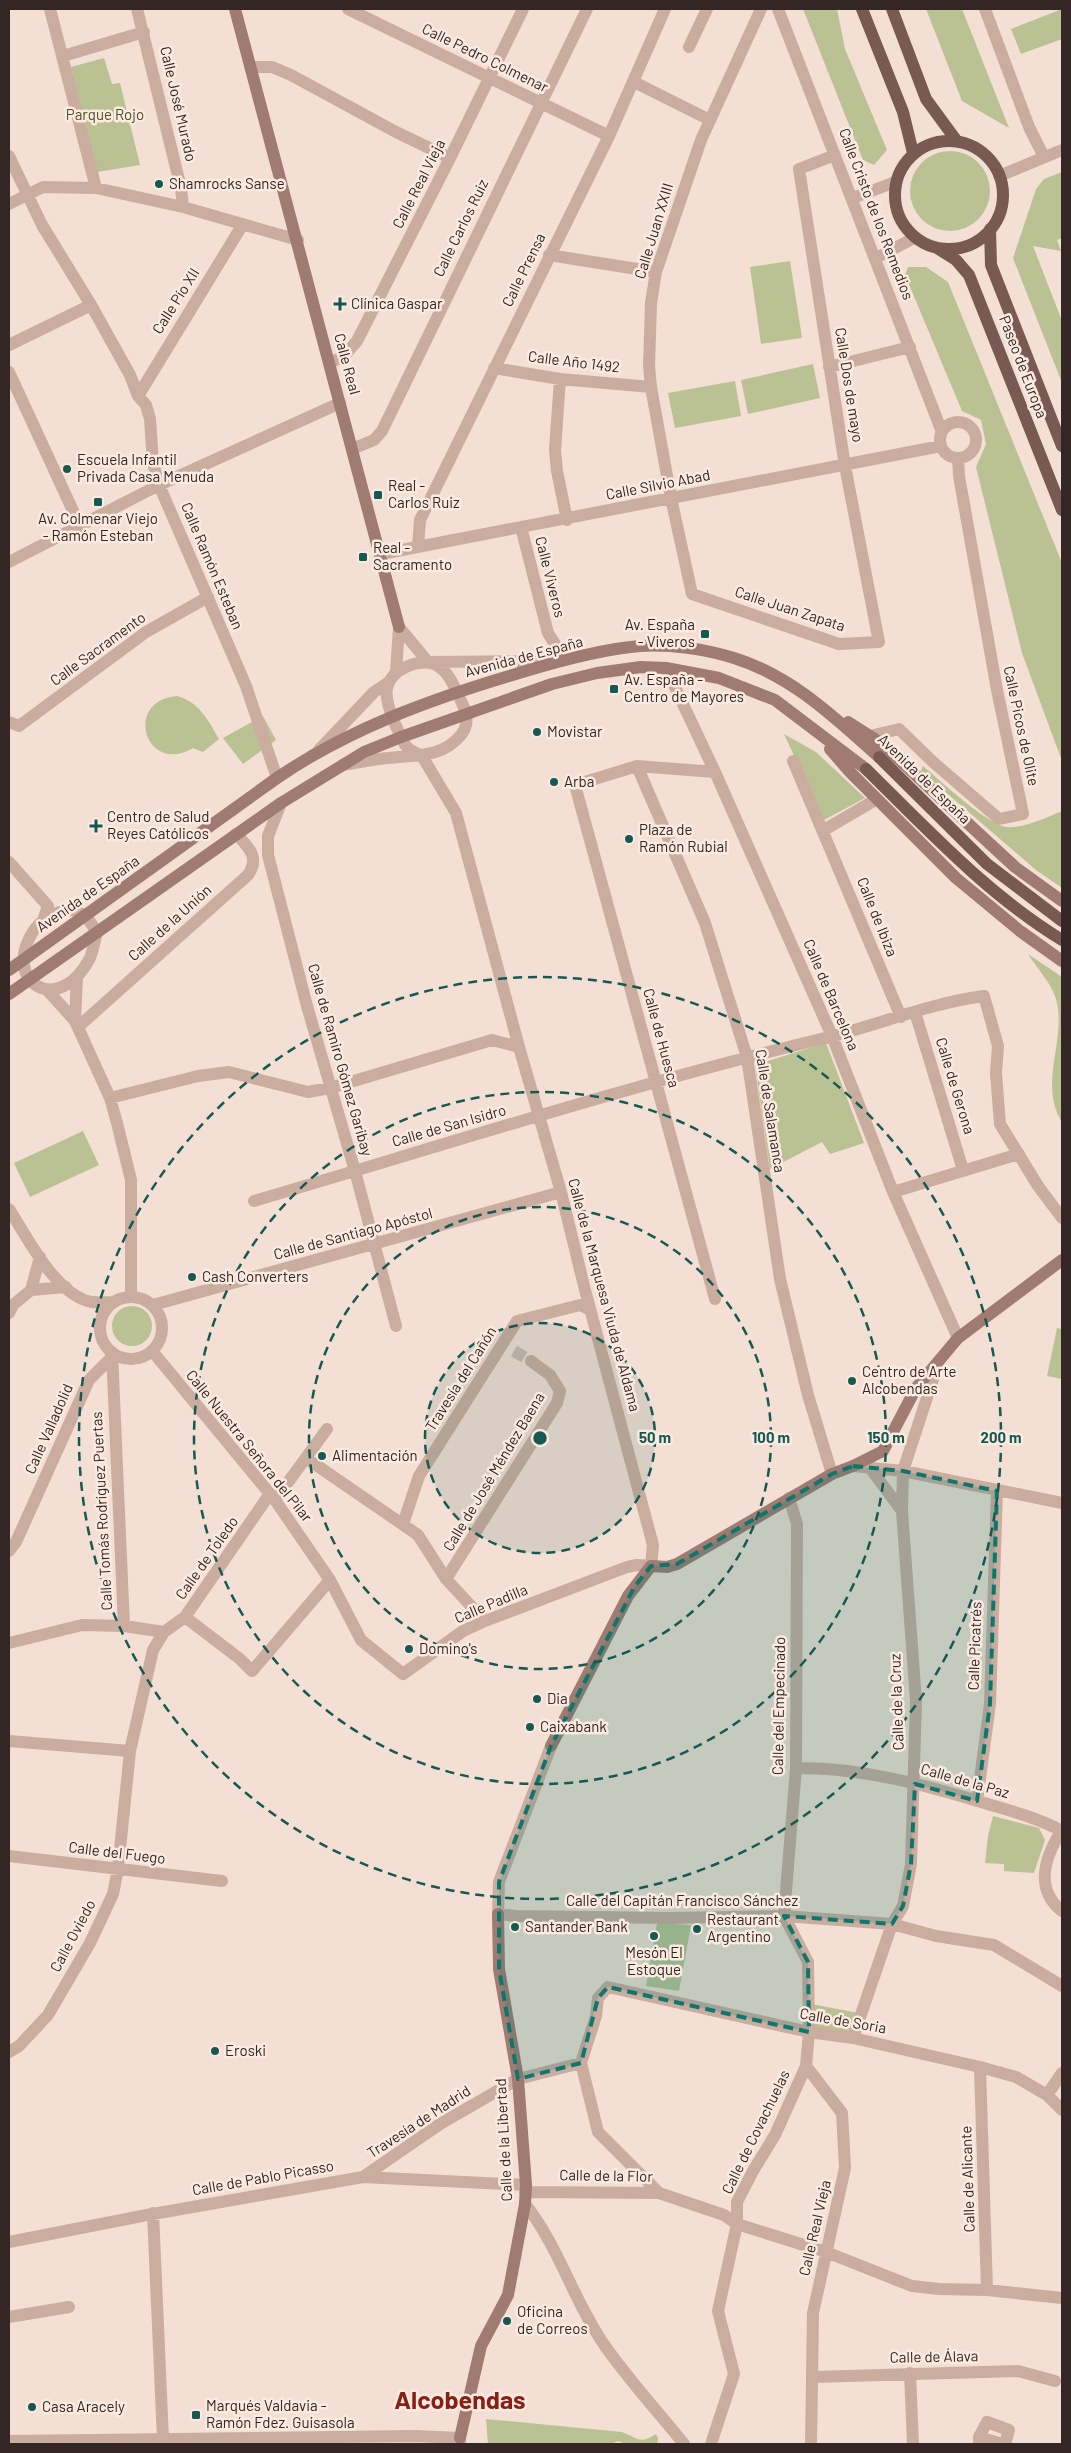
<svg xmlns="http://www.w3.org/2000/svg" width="1071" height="2453" font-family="Barlow,sans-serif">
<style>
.green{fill:#bac293}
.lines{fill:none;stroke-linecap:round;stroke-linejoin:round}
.street-tunnel{stroke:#cdbab1;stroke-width:12;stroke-dasharray:12 6;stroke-linecap:butt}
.street{stroke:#cbad9f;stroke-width:12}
.secondary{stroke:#9f7b71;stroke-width:12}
.primary{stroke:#785a53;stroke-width:12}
.marked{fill:#0f766e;fill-opacity:0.2;stroke:#0f766e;stroke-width:4;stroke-dasharray:10 6;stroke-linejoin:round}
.ring{fill:none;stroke:#165953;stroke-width:2.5;stroke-dasharray:9 6}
.poi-dot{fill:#165953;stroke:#faeae0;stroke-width:2}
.labels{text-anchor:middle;stroke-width:5;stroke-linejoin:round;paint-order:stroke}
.street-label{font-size:15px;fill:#342624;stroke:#faeae0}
.park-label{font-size:15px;fill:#4a5425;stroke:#faeae0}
.poi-label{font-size:15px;fill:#342624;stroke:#faeae0;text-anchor:start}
.town-label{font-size:25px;font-weight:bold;fill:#8a2015;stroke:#faeae0}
.centre{fill:#165953;stroke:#faeae0;stroke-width:2.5}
.ring-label{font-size:15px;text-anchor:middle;font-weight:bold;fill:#165953;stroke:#faeae0;stroke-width:5;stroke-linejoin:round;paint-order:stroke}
</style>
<rect width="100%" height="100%" fill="#f3dfd4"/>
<path class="green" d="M 803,9 L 837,9 L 845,49 L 887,150 L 874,165 L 863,160 Z
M 926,9 L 962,9 L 1009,128 L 962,101 Z
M 1062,9 L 1062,39 L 1021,54 L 1011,29 Z
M 104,58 L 112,84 L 120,83 L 140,165 L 97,172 L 71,67 Z
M910 191a40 40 0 1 1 80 0a40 40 0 1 1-80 0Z
M 1062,172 L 1062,238 L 1057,240 L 1061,251 L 1033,246 L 1062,321 L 1062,383 L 1013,258 L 1036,189 L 1044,179 Z
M 790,261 L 802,338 L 761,344 L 750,267 Z
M 908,267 L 926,267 L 948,282 L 1062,563 L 1062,761 L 1022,653 L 976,467 L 986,444 L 981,420 L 962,411 L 905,275 Z
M 813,364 L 820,398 L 748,414 L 741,380 Z
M 735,381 L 741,416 L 675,428 L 668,393 Z
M 177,696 C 199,702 208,720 219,739 L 203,752 L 193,748 C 146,776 122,701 177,696 Z
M 263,716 L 276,740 L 243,764 L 223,738 Z
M 784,734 L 816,752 L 865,798 L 824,820 Z
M 923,766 C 940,780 987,825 1007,827 C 1022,829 1048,817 1062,811 L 1062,888 L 1036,870 L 921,771 Z
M 1028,954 L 1062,977 L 1062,1123 C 1037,1081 1069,1037 1055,996 C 1050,982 1036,967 1028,954 Z
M 826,1043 L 864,1143 L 830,1154 L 822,1142 L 770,1169 L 755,1065 Z
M 83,1131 L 99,1165 L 30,1197 L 14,1163 Z
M112 1326a20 20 0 1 1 40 0a20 20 0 1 1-40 0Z
M 1057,1328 L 1062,1329 L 1062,1379 L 1047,1376 Z
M 993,1816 L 1039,1828 L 1045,1840 L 1034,1873 L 1004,1871 L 1004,1864 L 985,1863 L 988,1836 Z
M 657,1923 L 691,1925 L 679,1991 L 646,1986 Z
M 811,2004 L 859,2013 L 852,2035 L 812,2030 Z
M 486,2419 L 622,2432 C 638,2438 639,2445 656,2434 L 658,2438 L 657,2444 L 626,2444 L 618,2441 L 611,2444 L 488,2444 Z"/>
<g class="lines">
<path class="street-tunnel" d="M 514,1351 L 531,1361"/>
<path class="street" d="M 50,9 L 96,188
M 137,9 L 181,188 L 183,207
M 348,9 L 609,136
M 761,9 L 701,140 L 656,272 L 651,303 L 649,366 L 651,387 L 671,498 L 692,594 L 839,644 L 879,642 L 845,466 L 799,169 L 835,155
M 778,9 L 942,432
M 985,9 L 1029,127 L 1044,157
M 689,47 L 707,9
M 63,56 L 144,32
M 251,67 L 272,67 L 291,75 L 396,132 L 450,158
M 634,82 L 710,120
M 9,156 L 42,225 L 91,305 L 130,375 L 138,396 L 146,405 L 150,419 L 153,463 L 159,485 L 246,686 L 277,778
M 999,176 L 1062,150
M 853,198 L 895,182
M 9,204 L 43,187 L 96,188 L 183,207 L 298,240
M 549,255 L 656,272
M 876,258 L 914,238
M 9,345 L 91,305
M 330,363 L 344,356 L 357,341 L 450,158 L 523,9
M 829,367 L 910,347
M 494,368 L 560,379 L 651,387
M 9,372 L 80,526
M 560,379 L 555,450 L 557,471 L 567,520
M 138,396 L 243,224
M940 440a18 18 0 1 1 36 0a18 18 0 1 1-36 0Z
M 352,449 L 374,440 L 382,431 L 587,9
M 521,527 L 548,633 L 565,660
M 418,547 L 420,520 L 609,136 L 665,9
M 381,554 L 941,446
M 9,562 L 159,485 L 340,403
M 399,627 L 428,662 L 552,661
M 666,668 L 715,772 L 832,1036 L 893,1192 L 958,1338
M 396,672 L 399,627
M 9,722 L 19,726 L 146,632 L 208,597
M 870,736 L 899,729 L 933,762 L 999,819 L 1023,814 L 997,690 L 959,476 L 958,458
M 319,750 L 374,692 L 389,682
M 793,761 L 901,1017
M 343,765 C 358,763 373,759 388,758 C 416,755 442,758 461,735 C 469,725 467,713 462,703 C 455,689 450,671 434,664 C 425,661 416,663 408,666 C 378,679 385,701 396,726 C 399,732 402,741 406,746 C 410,751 417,753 422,756
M 637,766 L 705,923 L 747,1057 L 780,1279 L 808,1395 L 832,1474
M 281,803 L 268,836 L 268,855 L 307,1006 L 355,1171 L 396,1326
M 824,830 L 877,799
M 9,862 L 48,906 L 44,918
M 74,910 L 86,916 L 97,932 C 95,940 93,950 90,958 C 58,1019 0,981 34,930 C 45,916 56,911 74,910 Z
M 48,991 L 75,1021 L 110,1098 L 117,1123 L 131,1180 L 131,1296
M 915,1012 L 963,1170
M 75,1021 L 77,977
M 78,1027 L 248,875 C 260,858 249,847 236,834
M 110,1098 L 198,1076 L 229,1072 L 308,1092 L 330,1088 L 492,1040 L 519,1047
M 893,1192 L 1019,1154
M 254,1201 C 444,1145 633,1084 825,1038 C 878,1025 930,1003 984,996 L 998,1046 L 996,1073 L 1000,1124 L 1038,1186 L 1062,1218
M 9,1209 C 27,1237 51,1285 82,1299 C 92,1304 103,1302 113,1302
M 31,1290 L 66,1287
M 31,1290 L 40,1257
M100 1328a31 31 0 1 1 62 0a31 31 0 1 1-62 0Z
M 715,1299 L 575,785 L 637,766 L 715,772
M 153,1305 L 561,1192
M 9,1313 L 13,1305 L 31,1290
M 112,1352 L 124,1626
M 153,1352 L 275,1500 L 330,1580 L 361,1640 L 403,1674 L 463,1631 L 485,1621 L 627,1567 L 637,1565 L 651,1566 L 653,1545 L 585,1290 L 561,1192 L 519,1047 L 456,813 L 422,756
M 306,1458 L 418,1535 L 446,1579 L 485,1621
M 853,1466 L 903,1471 L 1062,1503
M 870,1468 L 902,1511
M 789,1498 L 797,1524 L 796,1768 L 784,1916 L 808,1962 L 809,2032 L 806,2066 L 842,2113 L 845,2168 L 813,2313 L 811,2444
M 275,1500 L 327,1429
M 403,1524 L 419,1476 L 517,1321 L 580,1305 L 590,1310
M 9,1551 L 16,1542 L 89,1380 L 114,1355
M 446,1579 L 557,1403 L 560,1391 L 550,1375 L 531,1361
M 185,1617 L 240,1659 L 252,1671 L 330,1580
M 9,1643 L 82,1625 L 124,1626 L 164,1632
M 9,1741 L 130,1751
M 551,1746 L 499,1882 L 498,1914 L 516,1916 L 670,1918 L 784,1916 L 892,1924 L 936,1936 L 994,1945 L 1062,1986
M 796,1768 C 862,1767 928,1786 991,1805 C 1015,1812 1040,1819 1062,1831
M 977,1801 L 990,1704 L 997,1491
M 1062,1830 C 1045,1856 1034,1889 1062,1911
M 9,1856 L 222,1881
M 853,2038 L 892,1924 L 903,1906 L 911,1864 L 916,1701 L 902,1511 L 903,1471 L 939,1361
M 9,2052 L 19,2046 L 48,2015 L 90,1943 L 113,1894 L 118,1869 L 130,1751 L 153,1650 L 164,1632 L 185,1617 L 269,1495
M 980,2067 L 987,2290
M 1047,2095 L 1062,2073
M 363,2177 L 440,2124 L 518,2079 L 581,2063
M 525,2192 L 659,2193 L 724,2215 L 737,2224 L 826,2252 L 912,2286 L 939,2289 L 987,2290 L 1062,2298
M 659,2193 L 598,2132 L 581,2063 L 596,2016 L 598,1998 L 608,1987 L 809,2032 L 853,2038 L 980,2067 L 1016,2077 L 1047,2095 L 1062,2110
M 525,2204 C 558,2245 574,2302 605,2346 C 629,2380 658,2412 684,2444
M 153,2213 L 163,2439
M 9,2242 L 147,2215 L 363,2177 L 526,2185
M 9,2317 L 69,2307
M 910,2373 L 913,2444
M 813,2377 L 1018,2371 L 1055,2381
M 979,2437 L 1002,2444
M 9,2441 L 415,2436 L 460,2438 L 460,2444
M 711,2444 L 734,2374 L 718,2311 L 737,2224 L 737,2202 L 753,2171 L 775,2135 L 806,2066
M 979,2444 L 979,2437 L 987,2422 L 1009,2430 L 1005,2444"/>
<path class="secondary" d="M 235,9 L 399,627
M 848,722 L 881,743 L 1015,867 L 1062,901
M 830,749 L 850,772 L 956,878 L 1020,931 L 1062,961
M 9,970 L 277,778 C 350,728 434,698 519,673 C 555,662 603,649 640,646 C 670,644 705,649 734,658 C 792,676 834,717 879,757
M 9,994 L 281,803 L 364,752 L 401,737 L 552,684 L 597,673 L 641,667 L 666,668 L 719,678 L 775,700 L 866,769
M 551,1746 L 628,1596 L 651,1566 L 667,1567 L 677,1564 L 832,1474 L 853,1466 L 883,1451 L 916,1388 L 958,1338 L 1062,1260
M 460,2438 L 481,2346 L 508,2295 L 525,2204 L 526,2185 L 518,2079 L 499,1969 L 498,1914"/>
<path class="primary" d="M 862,9 L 903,112 L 913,153
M 892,9 L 926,99 L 956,140
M895 195a54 54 0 1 1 108 0a54 54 0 1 1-108 0Z
M 990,229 L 991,265 L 1062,446
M 937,248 L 956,260 L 969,275 L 1062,510
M 879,757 L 987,864 L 1062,921
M 866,769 C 928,830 987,894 1062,940"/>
</g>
<path class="marked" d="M 853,1466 L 903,1471 L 997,1491 L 990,1704 L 977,1801 L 915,1784 L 911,1864 L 903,1906 L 892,1924 L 784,1916 L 808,1962 L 809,2032 L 608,1987 L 598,1998 L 581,2063 L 518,2079 L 499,1969 L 499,1882 L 551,1746 L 635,1586 L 651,1566 L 677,1564 L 832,1474 Z"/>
<circle cx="540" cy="1438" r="115" fill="#165953" fill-opacity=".12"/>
<g class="ring">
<circle cx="540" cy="1438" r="115"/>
<circle cx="540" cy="1438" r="231"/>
<circle cx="540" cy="1438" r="346"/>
<circle cx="540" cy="1438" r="461"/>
</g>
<g class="poi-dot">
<circle cx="159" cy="184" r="5"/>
<path d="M337.5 296.5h5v5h5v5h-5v5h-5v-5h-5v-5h5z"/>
<circle cx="67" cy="469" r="5"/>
<rect x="373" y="490" width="10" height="10" rx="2.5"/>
<rect x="93" y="497" width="10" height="10" rx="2.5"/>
<rect x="358" y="552" width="10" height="10" rx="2.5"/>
<rect x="700" y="629" width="10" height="10" rx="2.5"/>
<rect x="609" y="684" width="10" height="10" rx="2.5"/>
<circle cx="537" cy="732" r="5"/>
<circle cx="554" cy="782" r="5"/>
<path d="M93.5 818.5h5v5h5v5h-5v5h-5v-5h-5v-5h5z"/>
<circle cx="629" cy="839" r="5"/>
<circle cx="192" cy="1277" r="5"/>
<circle cx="852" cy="1381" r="5"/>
<circle cx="322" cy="1456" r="5"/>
<circle cx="409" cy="1649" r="5"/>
<circle cx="537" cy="1699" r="5"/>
<circle cx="530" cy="1727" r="5"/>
<circle cx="515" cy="1927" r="5"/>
<circle cx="697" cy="1929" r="5"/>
<circle cx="654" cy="1936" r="5"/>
<circle cx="215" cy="2051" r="5"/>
<circle cx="507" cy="2321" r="5"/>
<circle cx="32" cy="2407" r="5"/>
<rect x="191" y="2410" width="10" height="10" rx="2.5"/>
</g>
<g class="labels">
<g class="street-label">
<text transform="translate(485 58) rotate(26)" y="5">Calle Pedro Colmenar</text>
<text transform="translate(178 104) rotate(77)" y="5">Calle José Murado</text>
<text transform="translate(419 184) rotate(-63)" y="5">Calle Real Vieja</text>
<text transform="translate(876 214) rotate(69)" y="5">Calle Cristo de los Remedios</text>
<text transform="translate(461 228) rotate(-64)" y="5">Calle Carlos Ruiz</text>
<text transform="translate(654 231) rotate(-73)" y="5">Calle Juan XXIII</text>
<text transform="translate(524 270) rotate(-64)" y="5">Calle Prensa</text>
<text transform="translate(176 301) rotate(-58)" y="5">Calle Pío XII</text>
<text transform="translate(574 362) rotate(7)" y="5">Calle Año 1492</text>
<text transform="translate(347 364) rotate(75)" y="5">Calle Real</text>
<text transform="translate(1023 367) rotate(69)" y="5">Paseo de Europa</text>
<text transform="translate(849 385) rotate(81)" y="5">Calle Dos de mayo</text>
<text transform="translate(658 485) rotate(-11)" y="5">Calle Silvio Abad</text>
<text transform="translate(212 566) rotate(67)" y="5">Calle Ramón Esteban</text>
<text transform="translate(550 577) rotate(76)" y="5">Calle Viveros</text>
<text transform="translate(790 609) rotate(18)" y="5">Calle Juan Zapata</text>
<text transform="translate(98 649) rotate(-36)" y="5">Calle Sacramento</text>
<text transform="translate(524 657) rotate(-15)" y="5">Avenida de España</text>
<text transform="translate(1021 726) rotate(78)" y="5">Calle Picos de Olite</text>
<text transform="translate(924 779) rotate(44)" y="5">Avenida de España</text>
<text transform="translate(88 894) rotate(-35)" y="5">Avenida de España</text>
<text transform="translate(877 917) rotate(68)" y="5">Calle de Ibiza</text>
<text transform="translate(170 923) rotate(-42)" y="5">Calle de la Unión</text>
<text transform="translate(831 995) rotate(67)" y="5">Calle de Barcelona</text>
<text transform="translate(661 1038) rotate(75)" y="5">Calle de Huesca</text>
<text transform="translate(340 1060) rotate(74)" y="5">Calle de Ramiro Gómez Garibay</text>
<text transform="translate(955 1086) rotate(73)" y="5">Calle de Gerona</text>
<text transform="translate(770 1111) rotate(81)" y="5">Calle de Salamanca</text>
<text transform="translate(449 1126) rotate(-16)" y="5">Calle de San Isidro</text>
<text transform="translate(353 1234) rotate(-15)" y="5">Calle de Santiago Apóstol</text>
<text transform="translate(604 1295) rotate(75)" y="5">Calle de la Marquesa Viuda de Aldama</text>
<text transform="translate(461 1379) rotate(-58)" y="5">Travesía del Cañón</text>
<text transform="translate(49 1429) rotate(-66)" y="5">Calle Valladolid</text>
<text transform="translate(249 1446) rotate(51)" y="5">Calle Nuestra Señora del Pilar</text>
<text transform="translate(494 1472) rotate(-59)" y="5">Calle de José Méndez Baena</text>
<text transform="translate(102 1511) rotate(-93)" y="5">Calle Tomás Rodríguez Puertas</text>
<text transform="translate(207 1558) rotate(-55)" y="5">Calle de Toledo</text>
<text transform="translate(491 1604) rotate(-23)" y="5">Calle Padilla</text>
<text transform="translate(975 1646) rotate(-88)" y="5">Calle Picatrés</text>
<text transform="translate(897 1702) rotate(-92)" y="5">Calle de la Cruz</text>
<text transform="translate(779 1706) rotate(-89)" y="5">Calle del Empecinado</text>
<text transform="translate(965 1781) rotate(16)" y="5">Calle de la Paz</text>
<text transform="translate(117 1853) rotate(7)" y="5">Calle del Fuego</text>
<text x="682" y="1906">Calle del Capitán Francisco Sánchez</text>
<text transform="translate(73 1936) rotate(-62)" y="5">Calle Oviedo</text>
<text transform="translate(843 2021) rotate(10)" y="5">Calle de Soria</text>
<text transform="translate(419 2122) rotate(-33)" y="5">Travesía de Madrid</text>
<text transform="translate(756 2132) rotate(-64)" y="5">Calle de Covachuelas</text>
<text transform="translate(504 2140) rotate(-93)" y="5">Calle de la Libertad</text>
<text transform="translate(606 2176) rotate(1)" y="5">Calle de la Flor</text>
<text transform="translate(263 2178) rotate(-10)" y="5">Calle de Pablo Picasso</text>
<text transform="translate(968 2179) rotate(-92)" y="5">Calle de Alicante</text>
<text transform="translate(815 2228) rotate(-77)" y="5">Calle Real Vieja</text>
<text transform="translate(934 2357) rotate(-1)" y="5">Calle de Álava</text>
</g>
<g class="park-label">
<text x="105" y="120">Parque Rojo</text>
</g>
<g class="poi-label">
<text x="169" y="189">Shamrocks Sanse</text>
<text x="351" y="309">Clínica Gaspar</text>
<text x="77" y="465">Escuela Infantil<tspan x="77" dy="17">Privada Casa Menuda</tspan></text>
<text x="388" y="491">Real -<tspan x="388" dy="17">Carlos Ruiz</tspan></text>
<text x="98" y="524" text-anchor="middle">Av. Colmenar Viejo<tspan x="98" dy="17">- Ramón Esteban</tspan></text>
<text x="373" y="553">Real -<tspan x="373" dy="17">Sacramento</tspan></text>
<text x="695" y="630" text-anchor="end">Av. España<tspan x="695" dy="17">- Viveros</tspan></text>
<text x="624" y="685">Av. España -<tspan x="624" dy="17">Centro de Mayores</tspan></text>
<text x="547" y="737">Movistar</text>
<text x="564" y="787">Arba</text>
<text x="107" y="822">Centro de Salud<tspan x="107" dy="17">Reyes Católicos</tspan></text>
<text x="639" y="835">Plaza de<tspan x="639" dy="17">Ramón Rubial</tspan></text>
<text x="202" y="1282">Cash Converters</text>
<text x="862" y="1377">Centro de Arte<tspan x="862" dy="17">Alcobendas</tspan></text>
<text x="332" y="1461">Alimentación</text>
<text x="419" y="1654">Domino's</text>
<text x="547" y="1704">Dia</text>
<text x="540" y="1732">Caixabank</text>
<text x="707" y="1925">Restaurant<tspan x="707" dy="17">Argentino</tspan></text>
<text x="525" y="1932">Santander Bank</text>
<text x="654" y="1958" text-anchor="middle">Mesón El<tspan x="654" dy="17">Estoque</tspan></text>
<text x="225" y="2056">Eroski</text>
<text x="517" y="2317">Oficina<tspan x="517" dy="17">de Correos</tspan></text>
<text x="206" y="2411">Marqués Valdavia -<tspan x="206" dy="17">Ramón Fdez. Guisasola</tspan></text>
<text x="42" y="2412">Casa Aracely</text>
</g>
<g class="town-label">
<text x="460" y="2409">Alcobendas</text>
</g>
</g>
<circle cx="540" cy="1438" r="8" class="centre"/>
<g class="ring-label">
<text x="655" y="1443">50 m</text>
<text x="771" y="1443">100 m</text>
<text x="886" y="1443">150 m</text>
<text x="1001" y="1443">200 m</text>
</g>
<rect width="1071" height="2453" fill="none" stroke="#342624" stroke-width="20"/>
</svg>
